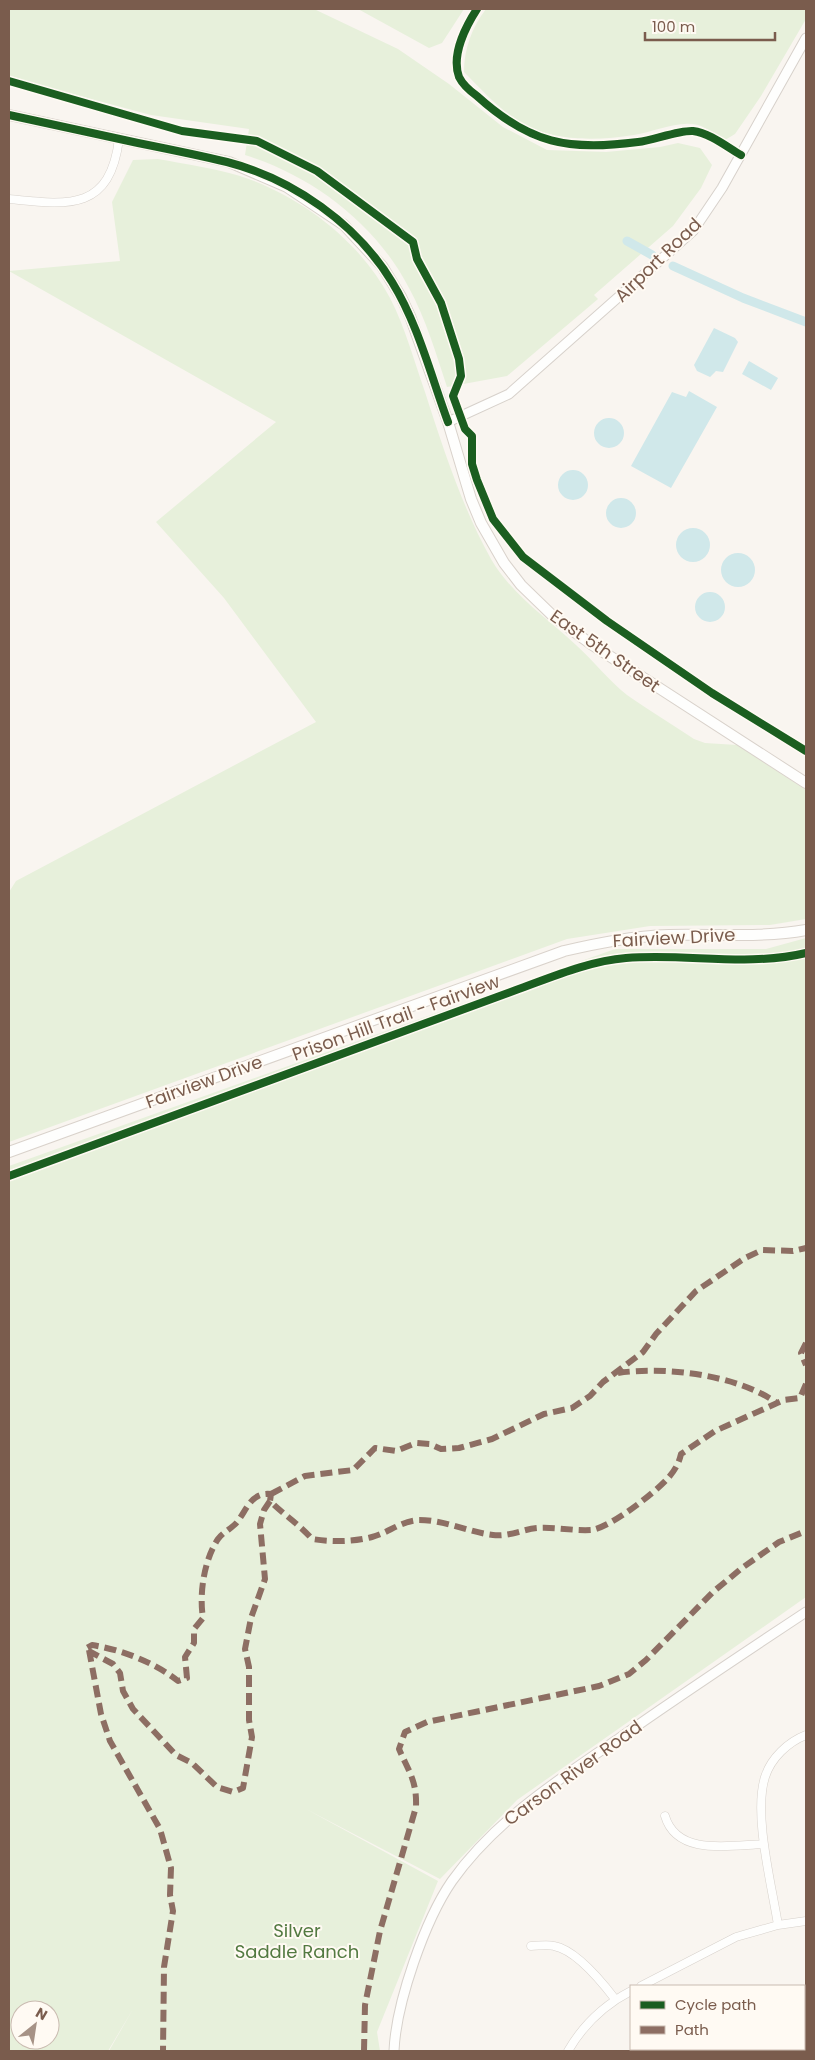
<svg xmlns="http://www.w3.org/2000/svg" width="815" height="2060" font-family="Poppins,sans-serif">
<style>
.green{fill:#e7f0db;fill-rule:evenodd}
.water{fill:#d0e8ea}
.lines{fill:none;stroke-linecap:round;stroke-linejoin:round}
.stream{stroke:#d0e8ea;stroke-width:2.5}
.canal{stroke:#d0e8ea;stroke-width:9}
.minor-casing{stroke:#d7d1cb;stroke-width:9}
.tertiary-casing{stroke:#d7d1cb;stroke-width:11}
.secondary-casing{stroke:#d9d2cb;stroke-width:12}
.minor{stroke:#fefefd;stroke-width:8}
.tertiary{stroke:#fefefd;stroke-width:9}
.secondary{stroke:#fefefd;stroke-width:10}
.quiet{stroke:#8d6e63;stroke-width:6;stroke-dasharray:12 6;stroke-linecap:butt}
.cycleway-casing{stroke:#fffaf3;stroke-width:11}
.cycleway{stroke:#1b5e20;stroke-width:8}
.labels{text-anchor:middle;stroke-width:4;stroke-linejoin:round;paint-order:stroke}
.street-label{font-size:18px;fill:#7a5c4d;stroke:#fffaf3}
.park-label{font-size:18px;fill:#537a41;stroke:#fffaf3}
</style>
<rect width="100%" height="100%" fill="#f9f5f0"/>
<path class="green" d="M 9,9 L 314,9 L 398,49 L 449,84 L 503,127 L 547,150 L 606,152 L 660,147 L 678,143 L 700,148 L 712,165 L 701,188 L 673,226 L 594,295 L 598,299 L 507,376 L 447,387 C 436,354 426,319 409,288 C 376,224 313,176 245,155 L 249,129 L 151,115 L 9,77 Z
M 358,9 L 464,9 L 442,43 L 429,48 Z
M 486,9 L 806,9 L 806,19 L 761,96 L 735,134 L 725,140 C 717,136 707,128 698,125 C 678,120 654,132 634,135 C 595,141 548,142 515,119 C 496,106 480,88 464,72 C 464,49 472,27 486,9 Z
M 158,159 C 185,164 214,168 240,176 C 301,196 360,241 390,298 C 405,327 414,361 425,392 C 443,448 462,507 491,559 C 512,595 547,618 576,645 C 594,661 608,680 627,695 C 648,710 672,724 694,739 L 705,743 L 737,745 L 806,790 L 806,919 L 770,925 L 650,926 L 567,939 L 9,1142 L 9,892 L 16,881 L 316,722 L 224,598 L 156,522 L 276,422 L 9,271 L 120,261 L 112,202 L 133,160 Z
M 806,938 L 806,1597 L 517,1800 L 440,1879 L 306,1809 L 438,1881 L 377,2032 L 380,2051 L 109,2051 L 133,2009 L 108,2051 L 9,2051 L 9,1166 L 615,949 L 766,949 ZM 20,2010 L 50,2010 L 50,2040 L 20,2040 Z"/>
<path class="water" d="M 714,328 L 735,338 L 738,342 L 723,372 L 716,371 L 710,377 L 697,371 L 694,365 Z
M 749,361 L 778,378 L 771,390 L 742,374 Z
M 689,391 L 717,407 L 671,488 L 631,466 L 672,392 L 686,397 Z
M594 433a15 15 0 1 1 30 0a15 15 0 1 1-30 0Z
M558 485a15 15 0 1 1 30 0a15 15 0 1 1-30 0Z
M606 513a15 15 0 1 1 30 0a15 15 0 1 1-30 0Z
M676 545a17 17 0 1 1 34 0a17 17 0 1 1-34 0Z
M721 570a17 17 0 1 1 34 0a17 17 0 1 1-34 0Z
M695 607a15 15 0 1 1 30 0a15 15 0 1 1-30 0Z"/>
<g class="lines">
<path class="stream" d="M 804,2022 L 806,2021
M 721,2051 L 728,2049"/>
<path class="canal" d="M 627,241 L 652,255
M 673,266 L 743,298 L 806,322"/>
<defs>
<path id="minor" d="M 9,199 C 67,205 110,212 119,139
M 665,1816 C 677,1857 732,1845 764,1844
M 778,1925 C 772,1886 753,1814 765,1777 C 771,1758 788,1742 806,1735
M 531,1946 C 538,1946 547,1944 554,1946 C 576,1950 602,1982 615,1999
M 641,1986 L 736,1937 L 778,1925 L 806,1921
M 568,2051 C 583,2025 604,2005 631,1991"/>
<path id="tertiary" d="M 448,422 L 509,394 L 693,231 L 722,188 L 806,38
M 394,2051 C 396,2003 425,1920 452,1881 C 495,1820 561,1778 621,1737 C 682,1694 744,1653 806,1612"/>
<path id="secondary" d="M 9,115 L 229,162 L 287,187 L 344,225 L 382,266 L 401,297 L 410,316 L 448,422 L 471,499 L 481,523 L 504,563 L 521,585 L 554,617 L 591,644 L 806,783
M 9,1152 L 564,951 C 599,943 633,936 669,935 C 715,934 762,938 806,930"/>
</defs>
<use href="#minor" class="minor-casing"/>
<use href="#tertiary" class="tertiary-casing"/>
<use href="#secondary" class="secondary-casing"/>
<use href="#minor" class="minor"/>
<use href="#tertiary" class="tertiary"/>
<use href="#secondary" class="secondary"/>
<path class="quiet" d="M 806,1343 L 801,1353 L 806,1365
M 618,1373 C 665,1366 738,1375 777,1403
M 271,1494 L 305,1476 L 353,1470 L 375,1448 L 396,1451 L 416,1443 L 430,1444 L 441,1449 L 459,1448 L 492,1439 L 544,1414 L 572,1408 L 590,1396 L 603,1382 L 643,1352 L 656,1334 L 696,1291 L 745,1258 L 762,1250 L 793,1251 L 806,1248
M 270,1501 L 264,1510 L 260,1524 L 265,1579 L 251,1618 L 245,1649 L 249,1667 L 249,1720 L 252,1737 L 243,1788 L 233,1792 L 217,1787 L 192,1763 L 176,1755 L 133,1709 L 123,1691 L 120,1673 L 113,1664 L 85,1649 L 92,1645 C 122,1650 154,1662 178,1681 L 187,1678 L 185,1657 L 194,1643 L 194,1629 L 203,1618 C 199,1594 204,1560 218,1539 C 223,1532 233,1528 238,1521 C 248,1507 252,1492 271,1494 L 270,1501 C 284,1515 299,1524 312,1539 C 332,1542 352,1542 372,1537 C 388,1533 401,1521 419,1520 C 445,1520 468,1532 493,1535 C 509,1537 523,1529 538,1528 C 556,1527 574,1531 591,1530 C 610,1528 656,1492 669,1477 C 675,1470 679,1463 681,1454 L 715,1431 L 784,1400 L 800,1398 L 806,1384
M 89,1650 L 101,1714 L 110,1741 L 160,1829 L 171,1868 L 170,1895 L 173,1911 L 164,1967 L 163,2051
M 804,2010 L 806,2009
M 364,2051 L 365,2005 L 380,1931 L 416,1807 C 417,1781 409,1772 399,1749 L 405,1732 L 427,1722 L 599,1686 L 629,1674 L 646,1660 L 713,1592 L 742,1568 L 779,1542 L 806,1531
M 743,2051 L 750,2049"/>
<defs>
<path id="cycleway" d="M 477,9 C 466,26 451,55 459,77 C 463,85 470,91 477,96 C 530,144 568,151 638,142 C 654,140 679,130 693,131 C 710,133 727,147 741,155
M 9,81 L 182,131 L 257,141 L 317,171 L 413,242 L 417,259 L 441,303 L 459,359 L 461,376 L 453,396 L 465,429 L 472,436 L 472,464 L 477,480 L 493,519 L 523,557 L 607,621 L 712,693 L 806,751
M 9,115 C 52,124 95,134 138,143 C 168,149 198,155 227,162 C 293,179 357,224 392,282 C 418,324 431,376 448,422
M 9,1176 L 516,990 C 552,977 589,961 626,958 C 686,953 747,967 806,953"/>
</defs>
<use href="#cycleway" class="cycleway-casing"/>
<use href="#cycleway" class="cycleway"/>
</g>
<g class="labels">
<g class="street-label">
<text transform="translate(658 260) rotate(-44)" y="6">Airport Road</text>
<text transform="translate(605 651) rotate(35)" y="6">East 5th Street</text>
<text transform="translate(674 938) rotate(-3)" y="6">Fairview Drive</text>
<text transform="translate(396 1018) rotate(-20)" y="6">Prison Hill Trail - Fairview</text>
<text transform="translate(204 1082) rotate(-20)" y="6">Fairview Drive</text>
<text transform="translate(573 1773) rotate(-36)" y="6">Carson River Road</text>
</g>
<g class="park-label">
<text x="297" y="1937">Silver<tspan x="297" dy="21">Saddle Ranch</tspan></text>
</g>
</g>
<rect width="815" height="2060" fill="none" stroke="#7a5c4d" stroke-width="20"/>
<rect x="630" y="1985" width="175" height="65" fill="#fffaf3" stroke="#cabbb1"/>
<rect x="640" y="2001" width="25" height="8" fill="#1b5e20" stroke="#cabbb1"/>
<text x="675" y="2010" font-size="15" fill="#7a5c4d">Cycle path</text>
<rect x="640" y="2026" width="25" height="8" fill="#8d6e63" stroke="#cabbb1"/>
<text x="675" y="2035" font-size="15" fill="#7a5c4d">Path</text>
<g transform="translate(35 2025) rotate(30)"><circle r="24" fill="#fffaf3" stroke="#cabbb1"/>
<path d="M0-4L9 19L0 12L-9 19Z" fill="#a69286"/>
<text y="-8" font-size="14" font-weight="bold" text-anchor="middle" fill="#7a5c4d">N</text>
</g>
<path d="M645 32v8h130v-8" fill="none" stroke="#7a5c4d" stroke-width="2.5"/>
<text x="652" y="32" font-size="15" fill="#7a5c4d" stroke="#fffaf3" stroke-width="4" paint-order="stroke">100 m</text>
</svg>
